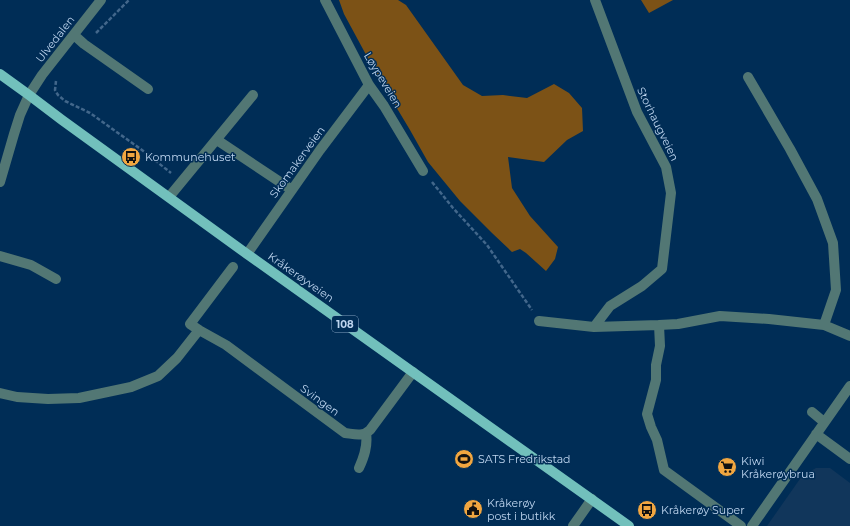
<svg xmlns="http://www.w3.org/2000/svg" width="850" height="526" font-family="Montserrat,sans-serif">
<style>
.built{fill:#11365b}
.forest{fill:#7c5216}
.lines{fill:none;stroke-linecap:round;stroke-linejoin:round}
.path{stroke:#42678b;stroke-width:2.5;stroke-dasharray:4 2;stroke-linecap:butt}
.minor{stroke:#527774;stroke-width:10}
.major{stroke:#72c0bc;stroke-width:10}
.labels{text-anchor:middle;stroke-width:3;stroke-linejoin:round;paint-order:stroke}
.shield{fill:#002d56;stroke:#85a3c1;stroke-width:1}
.shield-label{font-size:10px;font-weight:bold;fill:#bed5ef}
.street-label{font-size:11px;fill:#bed5ef;stroke:#002d56}
.poi-label{font-size:11px;fill:#bed5ef;stroke:#002d56;text-anchor:start}
</style>
<rect width="100%" height="100%" fill="#002d56"/>
<path class="built" d="M 816,468 L 830,468 L 850,483 L 850,526 L 767,526 L 802,476 Z"/>
<path class="forest" d="M 339,0 L 398,0 L 406,5 L 463,85 L 482,96 L 503,95 L 527,98 L 554,84 L 569,93 L 582,108 L 583,131 L 567,140 L 544,162 L 508,157 L 512,188 L 530,216 L 558,247 L 555,259 L 546,271 L 526,253 L 520,249 L 512,252 L 492,233 L 460,201 L 428,162 L 410,130 L 377,75 L 344,14 Z
M 641,0 L 673,0 L 649,13 Z"/>
<g class="lines">
<path class="path" d="M 96,33 L 129,0
M 56,81 L 55,90 L 58,95 L 65,101 L 90,113 L 142,150 L 171,173
M 432,182 L 453,208 L 487,245 L 532,310"/>
<path class="minor" d="M 325,0 L 369,85 L 384,106 L 423,171
M 74,35 L 84,44 L 148,89
M 748,77 L 790,149 L 817,199 L 833,243 L 836,290 L 824,325
M 217,140 L 292,190
M 0,182 L 14,134 L 20,115 L 29,95 L 42,75 L 101,0
M 169,197 L 253,95
M 247,254 L 320,150 L 369,85
M 0,256 L 31,265 L 56,279
M 539,321 L 594,327 L 659,325 L 678,324 L 720,316 L 769,319 L 824,325 L 850,336
M 659,325 L 660,346 L 656,365 L 656,380 L 647,414 L 651,427 L 657,440 L 664,470 L 741,526
M 594,327 L 610,306 L 642,286 L 662,269 L 671,193 L 666,167 L 637,112 L 595,0
M 199,330 L 226,345 L 345,433 C 354,434 363,437 370,430 L 413,372
M 0,393 L 17,397 L 48,399 L 79,398 L 131,387 L 158,376 L 177,358 L 199,330 L 190,324 L 233,267
M 812,412 L 824,422
M 816,434 L 850,459
M 359,468 C 364,457 368,446 366,433
M 573,526 L 592,499
M 752,526 L 850,386"/>
<path class="major" d="M 0,74 L 29,95 L 62,120 L 247,254 L 629,526"/>
</g>
<defs>
<symbol id="bus-disc" viewBox="-11 -11 22 22"><circle r="9.5" fill="#f1a640" stroke="#002d56"/><path d="M-5-6H5V4H4V6H2V4H-2V6H-4V4H-5ZM-3.5-4V0h7V-4ZM-3.5 1.2v1.5H-2V1.2ZM2 1.2v1.5H3.5V1.2Z" fill="#111"/></symbol>
<symbol id="stadium-disc" viewBox="-11 -11 22 22"><circle r="9.5" fill="#f1a640" stroke="#002d56"/><path d="M0-5a6.5 5 0 1 0 0 10a6.5 5 0 1 0 0-10ZM-3.5-1.8h7v3.6h-7Z" fill="#111"/></symbol>
<symbol id="supermarket-disc" viewBox="-11 -11 22 22"><circle r="9.5" fill="#f1a640" stroke="#002d56"/><path d="M-6-5.5h2.5l.6 2H6L4.5 2H-2.5L-4.4-4H-6ZM-1.5 3.2a1.3 1.3 0 1 0 .1 0ZM3 3.2a1.3 1.3 0 1 0 .1 0Z" fill="#111"/></symbol>
<symbol id="civic-disc" viewBox="-11 -11 22 22"><circle r="9.5" fill="#f1a640" stroke="#002d56"/><path d="M-.6-6.5H3V-4.5H.6V-3L4-1V1h2V6H-6V1h2V-1L-.6-3ZM-1.2 2.5V6h2.4V2.5Z" fill="#111"/></symbol>
</defs>
<g fill-rule="evenodd">
<use href="#bus-disc" x="120" y="146" width="22" height="22"/>
<use href="#stadium-disc" x="453" y="448" width="22" height="22"/>
<use href="#supermarket-disc" x="716" y="456" width="22" height="22"/>
<use href="#civic-disc" x="462" y="498" width="22" height="22"/>
<use href="#bus-disc" x="636" y="499" width="22" height="22"/>
</g>
<g class="labels">
<rect class="shield" x="332" y="316" width="26" height="16" rx="3"/>
<g class="shield-label">
<text x="345" y="328">108</text>
</g>
<g class="street-label">
<text transform="translate(55 39) rotate(-52)" y="4">Ulvedalen</text>
<text transform="translate(383 80) rotate(59)" y="4">Løypeveien</text>
<text transform="translate(658 124) rotate(64)" y="4">Storhaugveien</text>
<text transform="translate(297 162) rotate(-54)" y="4">Skomakerveien</text>
<text transform="translate(301 277) rotate(35)" y="4">Kråkerøyveien</text>
<text transform="translate(320 400) rotate(36)" y="4">Svingen</text>
</g>
<g class="poi-label">
<text x="145" y="161">Kommunehuset</text>
<text x="478" y="463">SATS Fredrikstad</text>
<text x="741" y="465">Kiwi<tspan x="741" dy="13">Kråkerøybrua</tspan></text>
<text x="487" y="507">Kråkerøy<tspan x="487" dy="13">post i butikk</tspan></text>
<text x="661" y="514">Kråkerøy Super</text>
</g>
</g>
</svg>
